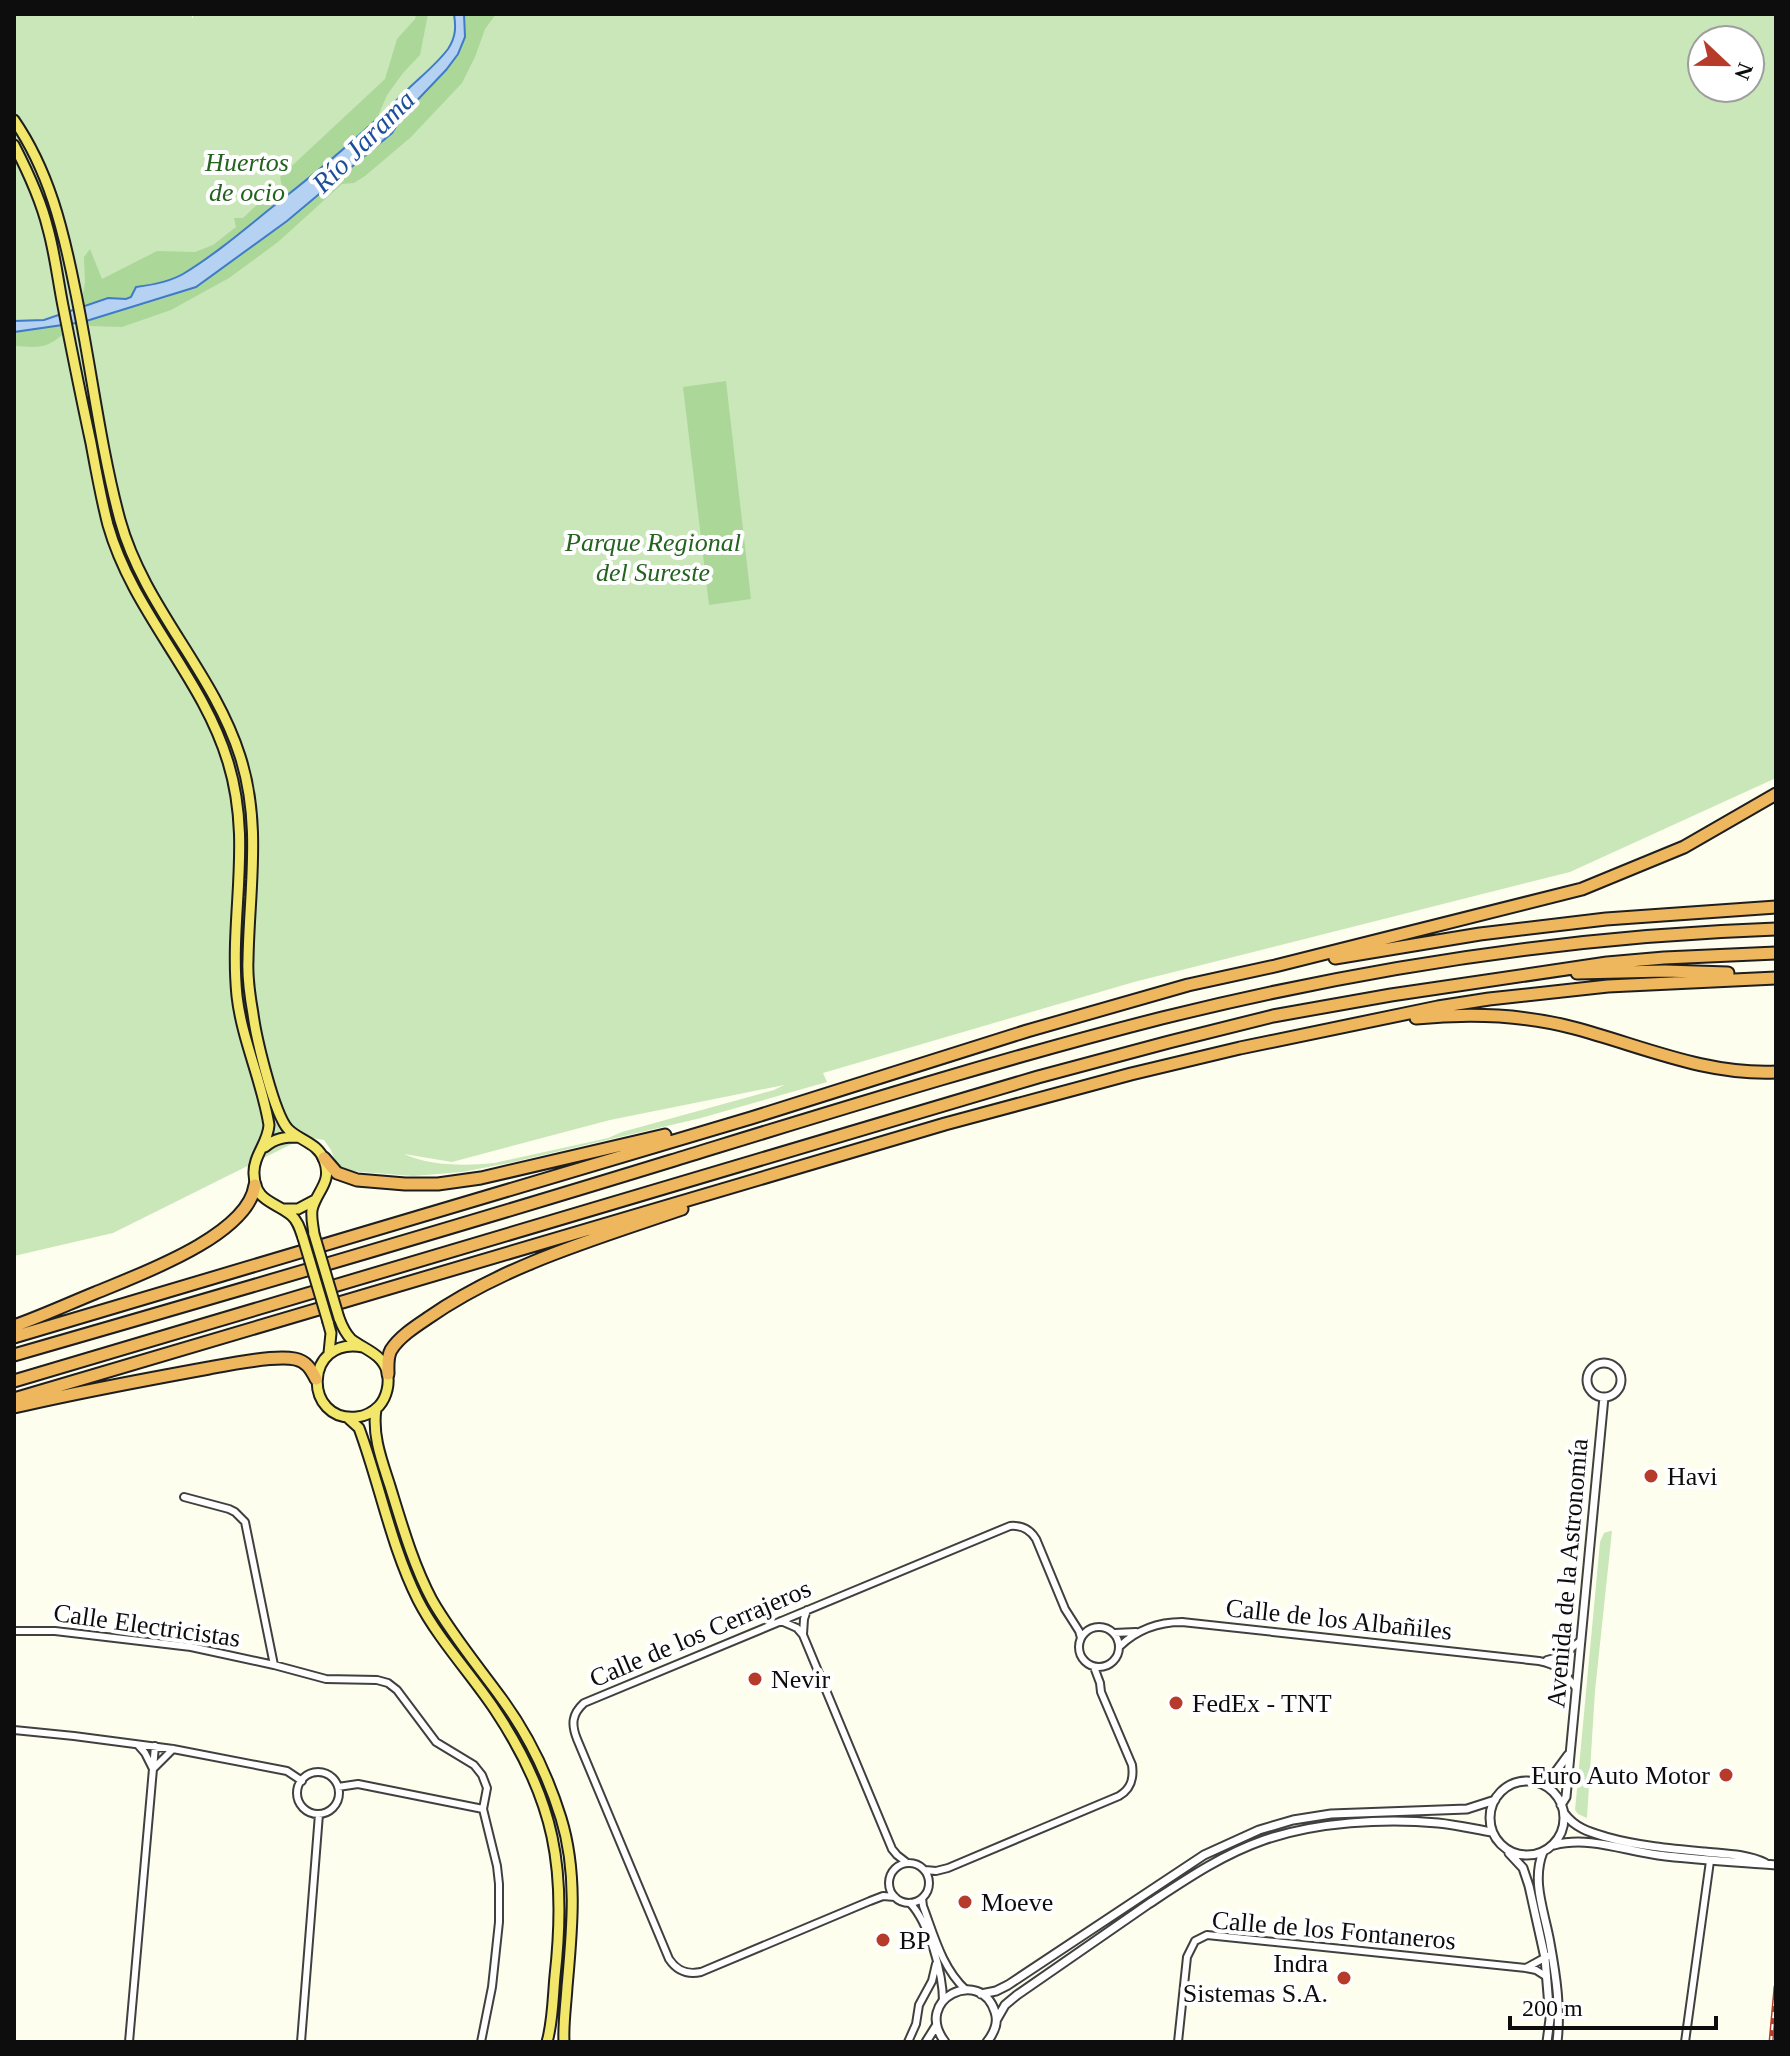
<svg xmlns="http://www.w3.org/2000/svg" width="1790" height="2056" font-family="Georgia,serif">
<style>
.green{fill:#cae7b9;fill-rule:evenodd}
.forest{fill:#abd799}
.water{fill:#b5d2f3;stroke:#3f7bc7;stroke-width:2}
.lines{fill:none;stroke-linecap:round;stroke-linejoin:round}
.minor-casing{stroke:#404040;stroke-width:10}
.tertiary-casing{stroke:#404040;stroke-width:11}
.primary-casing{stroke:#1e1e1e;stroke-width:13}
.motorway-casing{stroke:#1e1e1e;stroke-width:15}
.minor{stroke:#fff;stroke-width:6}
.tertiary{stroke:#fff;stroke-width:7}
.primary{stroke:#f2e76a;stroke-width:9}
.motorway{stroke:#eeb65d;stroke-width:11}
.rail-casing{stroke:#b73b2b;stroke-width:5}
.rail{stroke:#fff;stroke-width:2;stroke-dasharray:6;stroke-linecap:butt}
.primary-bridge-casing{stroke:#1e1e1e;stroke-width:13;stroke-linecap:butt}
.primary-bridge{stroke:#f2e76a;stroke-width:9}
.poi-dot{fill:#b73b2b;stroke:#fff;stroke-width:3}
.labels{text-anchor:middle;stroke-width:8;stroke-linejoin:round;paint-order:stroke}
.park-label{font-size:26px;font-style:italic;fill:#246220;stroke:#fff}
.poi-label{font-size:26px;fill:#0d0d0d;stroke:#fff;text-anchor:start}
.street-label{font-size:26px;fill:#0d0d0d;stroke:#fff}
.water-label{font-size:28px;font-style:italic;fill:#1c4f99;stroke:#fff}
</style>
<rect width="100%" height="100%" fill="#fefeee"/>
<path class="green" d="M 14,14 L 191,14 L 193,19 L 193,14 L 1776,14 L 1776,778 L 1570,872 L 1134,982 L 823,1073 L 827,1082 L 701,1118 L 509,1163 L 462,1172 L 413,1176 L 348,1171 L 337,1166 L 331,1150 L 324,1140 L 306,1137 L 113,1233 L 14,1256 ZM 1702,40 L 1750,40 L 1750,88 L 1702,88 ZM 784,1085 L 774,1090 L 622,1132 L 608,1138 L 494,1163 C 465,1166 430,1166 404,1154 L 452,1162 L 610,1120 Z
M 1610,1531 L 1612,1531 L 1595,1691 L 1587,1818 L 1578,1814 L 1575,1810 L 1600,1542 L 1604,1533 Z"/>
<path class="forest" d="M 416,14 L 428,14 L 420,55 L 403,73 L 387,95 L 376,121 L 329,163 L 221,248 L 181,275 L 156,284 L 137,287 L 131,297 L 126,299 L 108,298 L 84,306 L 83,294 L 85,282 L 84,257 L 90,249 L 102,279 L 157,251 L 195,252 L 213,245 L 236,227 L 234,218 L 243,218 L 262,200 L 282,186 L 280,177 L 385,79 L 397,39 L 415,19 Z
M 464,14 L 496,14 L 485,29 L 475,57 L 462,83 L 411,137 L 365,176 L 354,183 L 342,184 L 278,242 L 229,278 L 171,310 L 122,327 L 90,326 L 87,321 L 168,297 L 239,257 L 287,221 L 392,133 L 404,114 L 446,70 L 458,54 Z
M 60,326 L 62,335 C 45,350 35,347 14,346 L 14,332 Z
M 726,381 L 751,599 L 709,605 L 683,387 Z"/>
<path class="water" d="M 454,14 L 464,14 L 465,37 L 458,54 L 446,70 L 404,114 L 392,133 L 287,221 L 196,287 L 83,322 L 14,332 L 14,321 L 44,320 L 108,298 L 126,299 L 131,297 L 136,287 C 152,285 169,282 183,274 C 216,254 246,228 276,204 C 321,169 364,133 405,92 C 419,78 436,65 448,49 C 456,37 456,27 454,14 Z"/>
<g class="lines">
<defs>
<path id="minor" d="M 184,1497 L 229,1509 L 235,1512 L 245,1522 L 274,1665
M 781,1621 L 797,1628 L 803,1635 L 892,1849 L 897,1855 L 906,1862
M1079 1647a20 20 0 1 1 40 0a20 20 0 1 1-40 0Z
M 14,1631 L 55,1631 L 191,1647 L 274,1665 L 326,1679 L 377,1680 L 388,1683 L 397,1690 L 436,1742 L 474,1765 L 482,1775 L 487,1788 L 483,1809 L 497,1866 L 499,1884 L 499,1922 L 492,1987 L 481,2042
M 1114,1633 L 1136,1632
M 803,1634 L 804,1619 L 807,1610
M 1120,1646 C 1138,1629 1158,1622 1182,1622 L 1539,1661 C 1560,1665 1563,1672 1576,1688
M 1547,1660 L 1562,1656 L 1580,1641
M 14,1730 L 74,1736 L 173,1749 L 287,1771 L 302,1781
M 138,1745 L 145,1753 L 153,1769
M 153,1769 L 173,1749
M297 1793a21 21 0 1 1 42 0a21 21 0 1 1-42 0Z
M 338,1787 L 358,1784 L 483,1809
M889 1883a20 20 0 1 1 40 0a20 20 0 1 1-40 0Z
M 925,1870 L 936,1871 L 948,1868 L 1119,1796 C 1131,1789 1134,1779 1132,1765 L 1101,1692 L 1100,1683 L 1094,1667
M 895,1897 L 883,1896 L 870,1901 L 701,1972 C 687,1975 677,1971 669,1959 L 577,1739 C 571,1724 572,1714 584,1703 L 1010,1526 C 1021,1525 1030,1529 1036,1539 L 1065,1609 L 1079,1631 L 1081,1638
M 922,1898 L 923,1906 C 934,1935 942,1968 966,1990
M 910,1903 C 929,1923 943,1974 943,2001
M 1526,1968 L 1548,1956
M 129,2042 L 155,1746
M 301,2042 L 319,1814
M 908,2042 L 916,2024 L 919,2005 L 932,1981 L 936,1964
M 1178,2042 L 1187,1957 L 1195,1941 L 1207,1935 L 1526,1968 L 1536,1970 L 1547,1977
M 1685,2042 L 1710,1861"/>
<path id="tertiary" d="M1587 1380a17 17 0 1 1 34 0a17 17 0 1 1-34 0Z
M 1536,1781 L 1554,1774 L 1568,1755
M1490 1818a37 37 0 1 1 74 0a37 37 0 1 1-74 0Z
M 1561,1805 L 1566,1797 L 1604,1397
M 1564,1813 C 1575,1828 1589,1832 1606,1837 C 1638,1846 1672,1849 1705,1852 C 1725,1854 1746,1854 1765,1863
M 1554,1845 C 1588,1836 1623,1850 1658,1855 C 1697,1860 1737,1862 1776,1865
M 1543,1852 C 1531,1882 1545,1913 1550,1943 C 1556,1976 1561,2009 1557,2042
M 1509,1853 L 1523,1868 L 1529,1886 L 1545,1958 L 1550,2019 L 1547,2042
M 981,1994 L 996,1991 L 1008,1985 L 1204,1855 L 1259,1830 L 1293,1820 L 1331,1814 L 1467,1809 L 1495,1800
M 997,2019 L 1005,2005 L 1017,1995 C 1061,1965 1104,1935 1147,1905 C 1185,1880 1221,1855 1264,1840 C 1316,1822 1384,1818 1438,1823 C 1457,1825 1474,1829 1492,1832
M 926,2042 L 936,2026
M 945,2042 C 912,1999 981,1966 995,2012 C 999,2023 994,2033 987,2042"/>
<path id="primary" d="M 14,120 C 49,171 63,229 75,289 C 91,365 100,446 120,520 C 144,607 213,671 240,756 C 262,824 249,891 248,960 C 247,978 250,997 253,1014 C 256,1037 274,1114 288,1129 C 300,1141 318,1143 324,1160 C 333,1183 316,1191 312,1210 C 311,1218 313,1226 314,1234
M 14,145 C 28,172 41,200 48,229 C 55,254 58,281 63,306 C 72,352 81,397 91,443 C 96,470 101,498 108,525 C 133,613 202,676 228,762 C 253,843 229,915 237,996 C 242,1040 262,1081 269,1125 C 268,1143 253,1156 254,1174 C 255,1202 274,1201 291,1215 C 298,1221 300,1229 303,1238
M 265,1147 C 275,1138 285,1137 299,1137
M 282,1209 L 298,1209 L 315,1200
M 339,1318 C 342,1326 345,1333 351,1339 C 365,1350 381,1353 387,1371 C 390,1383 387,1397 379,1406 C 373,1412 366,1416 357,1417 C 303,1423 303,1336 363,1347
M 328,1322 L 331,1333 L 329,1353
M 376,1409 C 372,1436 382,1461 390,1486 C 402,1525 413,1564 432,1600 C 452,1635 478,1666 502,1699 C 529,1736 548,1776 561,1818 C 578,1873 572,1931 567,1987 C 566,2005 563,2024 564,2042
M 348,1418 L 359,1428 C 380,1485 391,1546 418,1600 C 438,1639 471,1674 495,1710 C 555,1800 567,1869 555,1976 C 553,1997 553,2021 547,2042"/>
<path id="motorway" d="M 1335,958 L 1480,934 L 1606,919 L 1776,907
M 1577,973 L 1665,971 L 1728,973
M 1416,1018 C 1469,1013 1522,1014 1574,1028 C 1642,1046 1704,1075 1776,1072
M 324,1158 L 337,1173 L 357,1180 L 405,1184 L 438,1184 L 481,1178 L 665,1135
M 14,1326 C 42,1316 68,1304 95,1293 C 138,1275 248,1236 255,1185
M 14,1337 L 751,1118 L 1027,1031 L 1188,985 L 1275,966 L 1582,889 L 1684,847 L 1776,794
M 14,1355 C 233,1292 453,1228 671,1161 C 834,1111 997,1060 1162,1018 C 1363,968 1569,936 1776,929
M 388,1374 C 388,1366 387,1357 391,1350 C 399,1337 416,1326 428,1318 C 504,1265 595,1239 682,1209
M 14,1381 L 1038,1077 L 1169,1042 L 1273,1016 L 1391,995 L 1607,963 L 1664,958 L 1776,953
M 14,1399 L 945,1124 L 1131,1074 L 1240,1048 L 1438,1007 L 1489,999 L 1608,986 L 1776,978
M 14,1407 C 78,1392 143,1380 209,1368 C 230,1364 274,1355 295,1359 C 306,1361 311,1369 316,1379"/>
</defs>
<use href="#minor" class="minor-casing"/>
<use href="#tertiary" class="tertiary-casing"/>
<use href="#primary" class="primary-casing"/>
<use href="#motorway" class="motorway-casing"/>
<use href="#minor" class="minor"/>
<use href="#tertiary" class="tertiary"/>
<use href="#primary" class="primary"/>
<use href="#motorway" class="motorway"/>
<defs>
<path id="rail" d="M 1771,2042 L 1776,1987"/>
</defs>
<use href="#rail" class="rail-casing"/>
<use href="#rail" class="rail"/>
<defs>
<path id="primary-bridge" d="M 314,1234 L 339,1318
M 303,1238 L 328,1322"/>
</defs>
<use href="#primary-bridge" class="primary-bridge-casing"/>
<use href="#primary-bridge" class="primary-bridge"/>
</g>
<g class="poi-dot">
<circle cx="1651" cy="1476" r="8"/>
<circle cx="755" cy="1679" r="8"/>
<circle cx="1176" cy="1703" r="8"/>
<circle cx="1726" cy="1775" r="8"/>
<circle cx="965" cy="1902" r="8"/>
<circle cx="883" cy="1940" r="8"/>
<circle cx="1344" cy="1978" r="8"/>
</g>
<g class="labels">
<g class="park-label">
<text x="247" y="171">Huertos<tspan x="247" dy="30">de ocio</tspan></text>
<text x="653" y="551">Parque Regional<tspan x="653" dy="30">del Sureste</tspan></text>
</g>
<g class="poi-label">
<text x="1667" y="1485">Havi</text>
<text x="771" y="1688">Nevir</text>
<text x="1192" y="1712">FedEx - TNT</text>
<text x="1710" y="1784" text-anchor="end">Euro Auto Motor</text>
<text x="981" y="1911">Moeve</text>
<text x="899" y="1949">BP</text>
<text x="1328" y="1972" text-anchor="end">Indra<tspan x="1328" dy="30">Sistemas S.A.</tspan></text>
</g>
<g class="street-label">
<text transform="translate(1567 1573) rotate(-85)" y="9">Avenida de la Astronomía</text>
<text transform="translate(1339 1619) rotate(6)" y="9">Calle de los Albañiles</text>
<text transform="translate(147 1625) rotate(8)" y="9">Calle Electricistas</text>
<text transform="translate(700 1633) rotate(-23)" y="9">Calle de los Cerrajeros</text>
<text transform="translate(1334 1930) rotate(5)" y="9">Calle de los Fontaneros</text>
</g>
<g class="water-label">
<text transform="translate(363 141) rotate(-45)" y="10">Río Jarama</text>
</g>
</g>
<rect width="1790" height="2056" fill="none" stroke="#0d0d0d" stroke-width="32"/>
<g transform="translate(1726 64) rotate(112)"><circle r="38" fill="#ffffff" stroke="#9e9e9e" stroke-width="2"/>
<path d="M0-6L14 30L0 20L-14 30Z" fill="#b73b2b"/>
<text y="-12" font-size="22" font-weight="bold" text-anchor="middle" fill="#0d0d0d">N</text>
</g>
<path d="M1510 2016v12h206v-12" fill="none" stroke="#0d0d0d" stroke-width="4"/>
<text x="1522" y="2016" font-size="24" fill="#0d0d0d" stroke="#ffffff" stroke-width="6" paint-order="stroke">200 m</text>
</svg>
